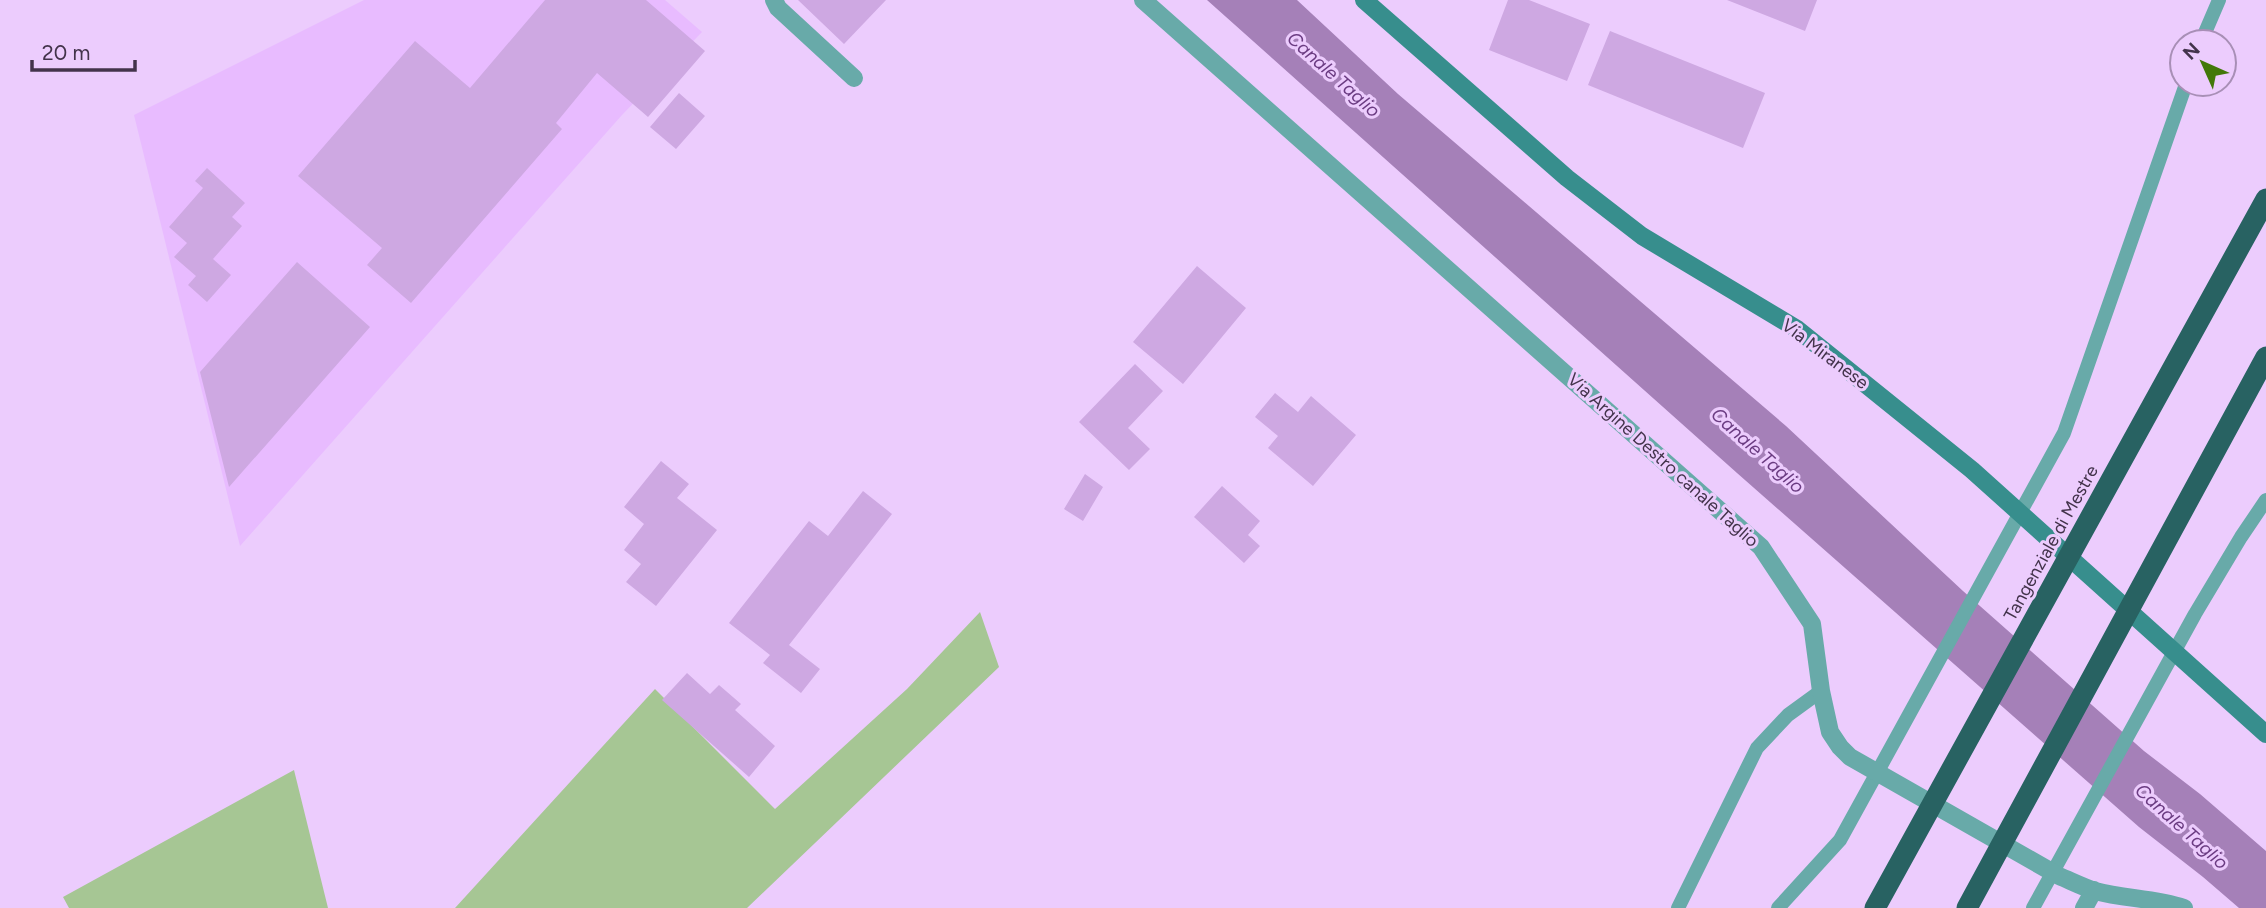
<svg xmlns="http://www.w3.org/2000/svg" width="2266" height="908" font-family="Figtree,sans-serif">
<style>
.built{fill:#e8bbff}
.green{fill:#a6c694}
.water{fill:#a580b8}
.building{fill:#cea8e2}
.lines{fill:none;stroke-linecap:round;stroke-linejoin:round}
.service{stroke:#68aaa9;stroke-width:14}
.minor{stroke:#68aaa9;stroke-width:18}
.secondary{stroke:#378e8d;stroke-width:18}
.motorway{stroke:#286262;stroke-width:21}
.labels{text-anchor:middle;stroke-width:6;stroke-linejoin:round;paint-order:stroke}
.street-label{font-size:18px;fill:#43334b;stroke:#ecccfd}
.water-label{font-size:19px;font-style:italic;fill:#6b3c82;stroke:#ecccfd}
</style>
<rect width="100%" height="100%" fill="#ecccfd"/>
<path class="built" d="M 364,0 L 665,0 L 702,32 L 622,115 L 240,546 L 134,115 Z"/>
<path class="green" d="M 980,612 L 999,667 L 747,908 L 455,908 L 655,689 L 775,809 L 907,689 Z
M 294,770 L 328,908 L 69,908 L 63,897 Z"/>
<path class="water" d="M 1207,0 L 1297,0 L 1398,94 L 1786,426 L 1963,591 L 2144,751 L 2200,794 L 2266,851 L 2266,908 L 2239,908 L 2203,877 L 2139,827 L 1737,473 Z"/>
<path class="building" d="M 545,0 L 646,0 L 705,51 L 648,117 L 597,73 L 556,123 L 562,129 L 411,303 L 367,265 L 382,248 L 298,176 L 415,41 L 470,88 Z
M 798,0 L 886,0 L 844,44 Z
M 1508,0 L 1529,0 L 1590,24 L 1567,81 L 1489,50 Z
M 1727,0 L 1817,0 L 1805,31 Z
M 1610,31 L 1765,93 L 1743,148 L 1588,85 Z
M 679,93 L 705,116 L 676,149 L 650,127 Z
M 207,168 L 245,203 L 232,217 L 242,226 L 213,259 L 231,275 L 207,302 L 188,285 L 196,276 L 174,257 L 187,243 L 169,227 L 203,188 L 195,181 Z
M 297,262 L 370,327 L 229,487 L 200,372 Z
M 1197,266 L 1246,308 L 1183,384 L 1133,342 Z
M 1135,364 L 1163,391 L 1128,428 L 1150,449 L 1129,470 L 1079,422 Z
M 1275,393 L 1298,412 L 1311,396 L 1356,435 L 1313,486 L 1268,448 L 1278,436 L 1255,417 Z
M 661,461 L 689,484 L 677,498 L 717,530 L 656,606 L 626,582 L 641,564 L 624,550 L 644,524 L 624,507 Z
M 1085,474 L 1103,487 L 1083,521 L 1064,509 Z
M 1222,486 L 1260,521 L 1248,535 L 1260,546 L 1244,563 L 1194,517 Z
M 863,491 L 892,514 L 789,645 L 820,669 L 801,693 L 763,663 L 770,655 L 729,623 L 809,521 L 828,536 Z
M 687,673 L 710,694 L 719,685 L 741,704 L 735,710 L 775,746 L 749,777 L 662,700 Z"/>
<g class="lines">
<path class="service" d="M 2201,42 L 2219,0
M 1678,908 L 1757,748 L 1788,715 L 1821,691
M 1778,908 L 1840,840 L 2064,433 L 2186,84
M 2033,908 L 2195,614 L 2241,537 L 2266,500"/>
<path class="minor" d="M 774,0 L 778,8 L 854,78
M 1143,0 L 1761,547 L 1812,624 L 1821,691 L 1830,732 L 1840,747 L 1850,757 L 2059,876 C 2071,881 2083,887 2095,891 C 2125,899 2155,898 2184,908
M 2084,908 L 2094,890"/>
<path class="secondary" d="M 1364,0 L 1567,178 L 1642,236 L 1797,329 L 1972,470 L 2266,734"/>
<path class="motorway" d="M 1875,908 L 2266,199
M 1967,908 L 2266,357"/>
</g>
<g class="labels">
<g class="street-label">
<text transform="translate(1825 354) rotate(37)" y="6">Via Miranese</text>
<text transform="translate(1663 460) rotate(42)" y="6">Via Argine Destro canale Taglio</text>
<text transform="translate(2051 543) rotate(-61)" y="6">Tangenziale di Mestre</text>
</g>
<g class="water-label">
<text transform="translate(1334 74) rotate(42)" y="7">Canale Taglio</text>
<text transform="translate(1758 450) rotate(42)" y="7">Canale Taglio</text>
<text transform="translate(2182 826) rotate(42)" y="7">Canale Taglio</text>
</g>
</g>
<g transform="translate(2203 63) rotate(315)"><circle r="33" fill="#ecccfd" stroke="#a88fb6" stroke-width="2"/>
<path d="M0-5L12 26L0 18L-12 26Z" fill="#427809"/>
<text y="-10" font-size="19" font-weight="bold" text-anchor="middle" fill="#43334b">N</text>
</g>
<path d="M32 60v10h103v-10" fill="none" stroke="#43334b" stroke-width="3.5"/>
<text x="42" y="60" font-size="21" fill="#43334b" stroke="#ecccfd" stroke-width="5" paint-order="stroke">20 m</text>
</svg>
